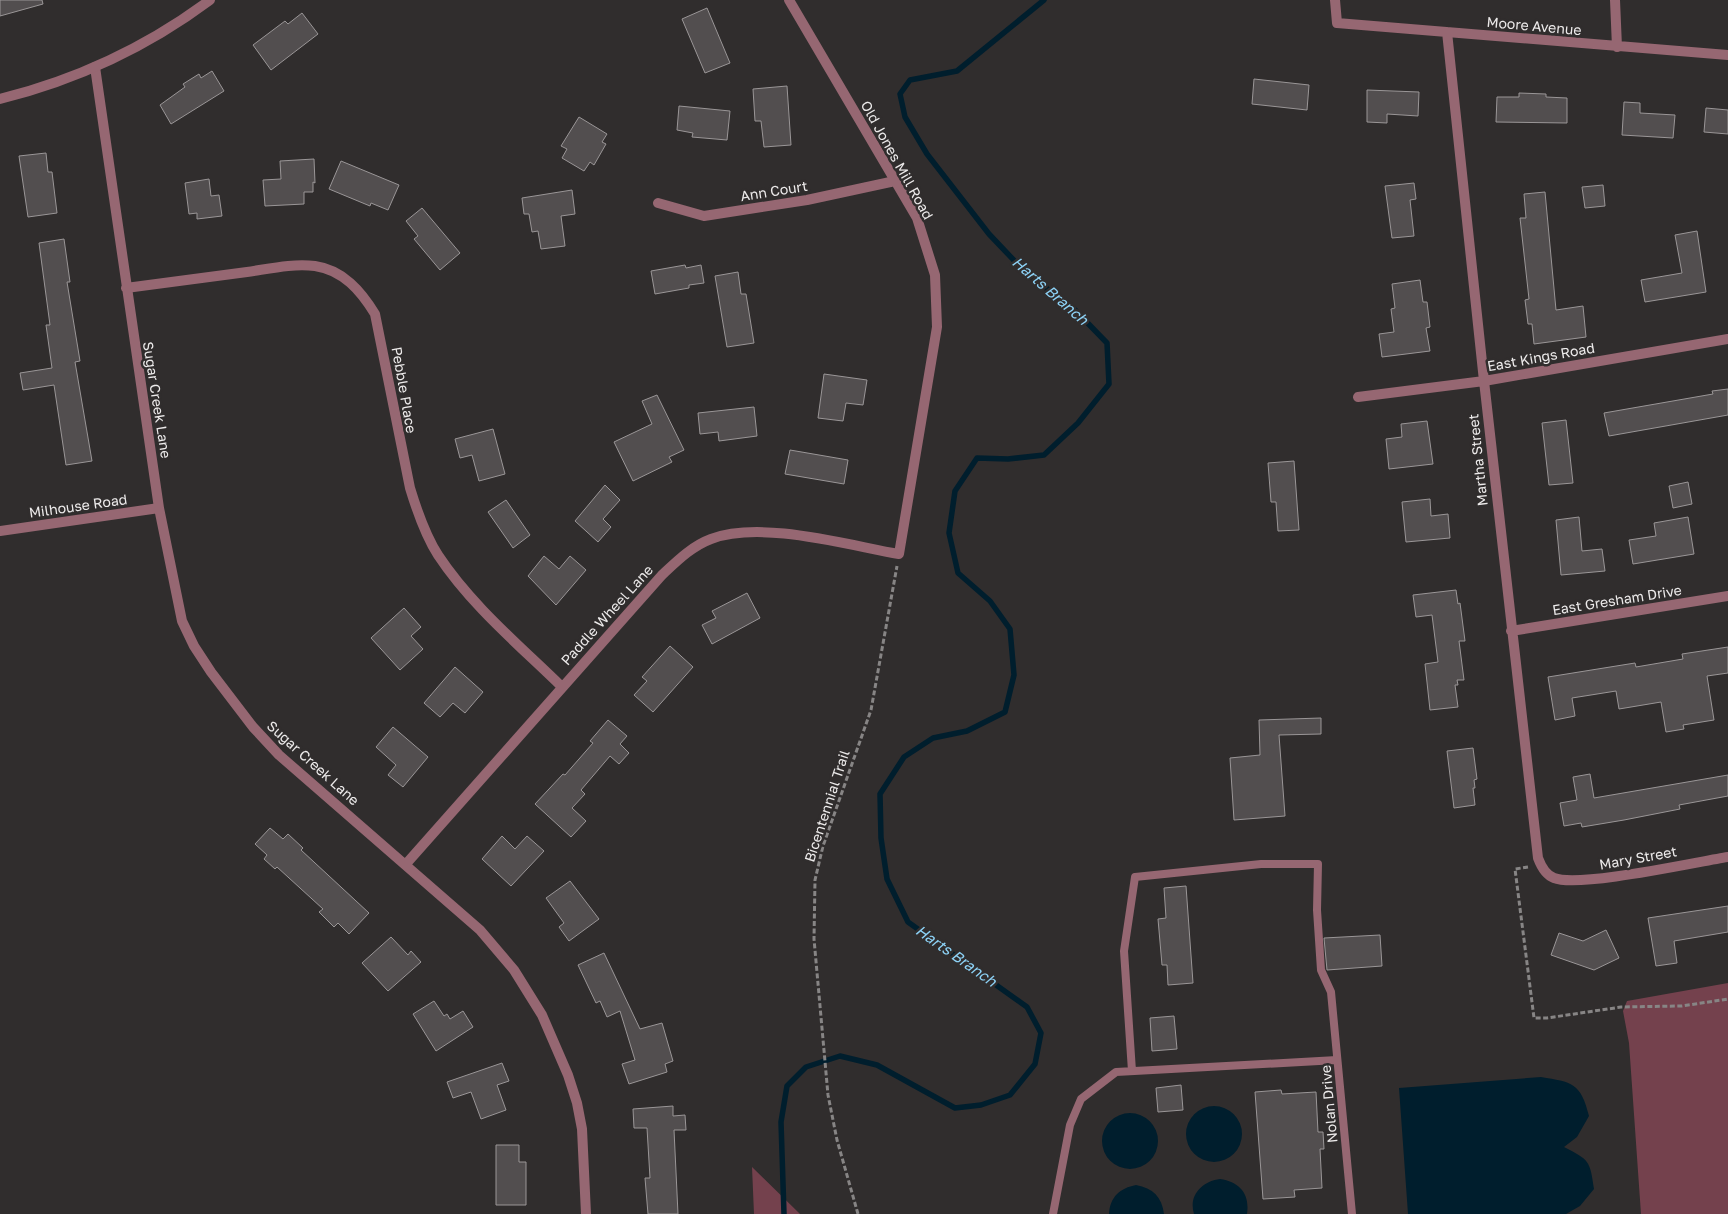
<svg xmlns="http://www.w3.org/2000/svg" width="1728" height="1214" font-family="'Golos Text',sans-serif">
<style>
.green{fill:#74414d}
.water{fill:#001e2d}
.lines{fill:none;stroke-linecap:round;stroke-linejoin:round}
.stream{stroke:#001e2d;stroke-width:5.5}
.building{fill:#524e4f;stroke:#9a9697}
.path{stroke:#878585;stroke-width:3;stroke-dasharray:5 2.5;stroke-linecap:butt}
.service{stroke:#966772;stroke-width:8}
.minor{stroke:#966772;stroke-width:10}
.tertiary{stroke:#966772;stroke-width:10}
.labels{text-anchor:middle;stroke-width:5;stroke-linejoin:round;paint-order:stroke}
.street-label{font-size:14px;fill:#edebeb;stroke:#302d2d}
.water-label{font-size:15px;font-style:italic;fill:#8dd2f6;stroke:#302d2d}
</style>
<rect width="100%" height="100%" fill="#302d2d"/>
<path class="green" d="M 1728,983 L 1728,1214 L 1641,1214 L 1629,1043 L 1623,1011 L 1627,1001 Z
M 752,1167 L 798,1212 L 800,1214 L 754,1214 Z"/>
<path class="water" d="M 1541,1077 C 1572,1082 1581,1083 1589,1116 L 1577,1137 L 1564,1147 C 1589,1160 1590,1160 1594,1189 L 1580,1206 L 1566,1214 L 1408,1214 L 1399,1088 Z
M1186 1134a28 28 0 1 1 56 0a28 28 0 1 1-56 0Z
M1102 1141a28 28 0 1 1 56 0a28 28 0 1 1-56 0Z
M 1220,1179 C 1240,1182 1250,1194 1247,1214 L 1194,1214 C 1188,1195 1203,1181 1220,1179 Z
M 1136,1185 C 1153,1188 1162,1197 1164,1214 L 1109,1214 C 1110,1197 1120,1188 1136,1185 Z"/>
<g class="lines">
<path class="stream" d="M 784,1214 L 781,1122 L 787,1086 L 806,1067 L 840,1056 L 877,1065 L 955,1108 L 981,1105 L 1010,1095 L 1035,1064 L 1041,1033 L 1027,1007 L 908,922 L 887,879 L 881,838 L 880,794 L 904,757 L 933,738 L 967,731 L 1005,712 L 1014,675 L 1010,629 L 990,601 L 958,573 L 949,533 L 955,491 L 977,458 L 1008,459 L 1044,455 L 1078,423 L 1109,384 L 1107,343 L 1075,310 L 1025,272 L 989,234 L 927,154 L 905,117 L 900,94 L 910,80 L 957,71 L 1044,0"/>
</g>
<path class="building" d="M 0,0 L 42,0 L 43,4 L 0,16 Z
M 707,8 L 730,63 L 705,73 L 682,19 Z
M 302,13 L 318,34 L 271,70 L 253,45 L 285,21 L 288,24 Z
M 212,71 L 224,91 L 171,124 L 160,105 L 185,87 L 183,84 L 199,74 L 201,78 Z
M 1254,79 L 1309,85 L 1307,110 L 1252,104 Z
M 787,86 L 791,145 L 764,147 L 761,121 L 755,121 L 753,89 Z
M 1367,90 L 1419,92 L 1418,116 L 1387,114 L 1387,123 L 1367,122 Z
M 1519,93 L 1546,94 L 1546,97 L 1567,98 L 1567,123 L 1496,122 L 1497,97 L 1519,97 Z
M 1624,102 L 1640,103 L 1640,113 L 1675,115 L 1673,138 L 1622,135 Z
M 679,106 L 730,111 L 727,140 L 692,137 L 693,133 L 677,130 Z
M 1706,108 L 1728,110 L 1728,134 L 1704,132 Z
M 579,117 L 607,134 L 602,142 L 606,144 L 594,165 L 590,162 L 584,171 L 562,158 L 567,149 L 561,146 Z
M 46,153 L 48,172 L 52,172 L 57,213 L 28,217 L 19,156 Z
M 314,159 L 315,183 L 313,182 L 313,192 L 304,192 L 304,204 L 265,206 L 263,180 L 281,179 L 280,161 Z
M 341,161 L 399,185 L 388,210 L 371,203 L 370,206 L 329,189 Z
M 209,179 L 211,196 L 219,195 L 222,216 L 197,219 L 197,213 L 189,214 L 185,183 Z
M 1414,183 L 1416,199 L 1410,200 L 1414,236 L 1392,238 L 1385,186 Z
M 1603,185 L 1605,206 L 1585,208 L 1582,187 Z
M 572,190 L 575,214 L 561,216 L 565,246 L 541,249 L 538,231 L 532,232 L 529,214 L 524,214 L 522,198 Z
M 1545,192 L 1556,310 L 1583,306 L 1586,337 L 1534,344 L 1532,324 L 1528,324 L 1525,300 L 1529,299 L 1520,218 L 1526,218 L 1524,194 Z
M 422,208 L 460,253 L 440,270 L 414,239 L 418,236 L 406,221 Z
M 1697,231 L 1706,292 L 1645,302 L 1641,280 L 1682,273 L 1675,235 Z
M 64,239 L 70,282 L 67,282 L 80,361 L 75,362 L 92,461 L 66,465 L 54,385 L 23,390 L 20,373 L 52,368 L 46,325 L 50,325 L 39,243 Z
M 685,265 L 686,268 L 701,265 L 704,283 L 689,285 L 689,288 L 655,294 L 651,271 Z
M 738,272 L 741,294 L 746,294 L 754,343 L 727,347 L 715,276 Z
M 1420,280 L 1423,302 L 1427,302 L 1430,327 L 1426,328 L 1430,351 L 1382,357 L 1379,334 L 1394,332 L 1391,309 L 1395,308 L 1392,284 Z
M 824,374 L 867,380 L 863,405 L 846,403 L 843,421 L 818,418 Z
M 1728,389 L 1728,415 L 1609,436 L 1604,413 L 1713,394 L 1712,391 Z
M 657,395 L 684,450 L 669,457 L 672,462 L 633,481 L 614,442 L 652,424 L 642,401 Z
M 754,407 L 757,436 L 719,441 L 718,432 L 700,434 L 698,413 Z
M 1566,420 L 1573,483 L 1549,485 L 1542,423 Z
M 1427,421 L 1433,464 L 1389,469 L 1386,439 L 1402,437 L 1401,424 Z
M 493,429 L 505,474 L 479,481 L 472,455 L 460,458 L 455,439 Z
M 790,450 L 848,460 L 844,484 L 785,474 Z
M 1294,461 L 1299,530 L 1278,531 L 1276,502 L 1271,502 L 1268,463 Z
M 1688,482 L 1692,504 L 1673,508 L 1669,486 Z
M 605,485 L 620,500 L 603,519 L 611,527 L 598,542 L 575,521 Z
M 1430,499 L 1431,516 L 1448,514 L 1450,538 L 1406,542 L 1402,502 Z
M 506,500 L 530,535 L 513,548 L 488,512 Z
M 1579,517 L 1582,551 L 1602,549 L 1605,571 L 1561,575 L 1556,520 Z
M 1688,517 L 1694,554 L 1633,564 L 1629,540 L 1656,536 L 1654,523 Z
M 544,556 L 559,569 L 570,556 L 586,570 L 556,605 L 528,576 Z
M 1456,590 L 1458,604 L 1460,603 L 1465,641 L 1459,641 L 1464,680 L 1457,680 L 1458,685 L 1455,685 L 1458,707 L 1430,710 L 1425,664 L 1438,662 L 1432,615 L 1416,617 L 1413,595 Z
M 747,593 L 760,618 L 712,644 L 702,625 L 716,618 L 712,611 Z
M 404,608 L 421,627 L 411,636 L 423,649 L 400,670 L 371,638 Z
M 670,646 L 693,667 L 653,712 L 634,695 L 647,681 L 642,677 Z
M 1728,647 L 1728,673 L 1707,676 L 1714,720 L 1683,725 L 1684,729 L 1666,732 L 1661,702 L 1619,709 L 1616,691 L 1572,698 L 1575,716 L 1555,720 L 1548,677 L 1635,663 L 1636,667 L 1683,659 L 1682,654 Z
M 455,667 L 483,692 L 465,713 L 453,703 L 440,717 L 424,703 Z
M 1321,718 L 1321,734 L 1279,735 L 1285,816 L 1234,820 L 1230,758 L 1260,755 L 1259,720 Z
M 608,720 L 627,736 L 620,744 L 629,753 L 619,764 L 610,756 L 581,790 L 585,794 L 572,808 L 586,821 L 571,837 L 535,804 L 563,774 L 565,775 L 593,743 L 590,741 Z
M 393,727 L 428,757 L 403,787 L 388,775 L 396,765 L 376,747 Z
M 1473,748 L 1477,779 L 1474,780 L 1475,788 L 1473,788 L 1475,805 L 1454,808 L 1447,751 Z
M 1590,774 L 1594,798 L 1728,775 L 1728,796 L 1679,805 L 1680,809 L 1624,820 L 1582,827 L 1581,823 L 1564,826 L 1560,803 L 1577,800 L 1573,777 Z
M 270,828 L 283,839 L 288,834 L 303,848 L 301,850 L 369,913 L 349,934 L 338,923 L 334,927 L 319,912 L 323,909 L 277,867 L 275,869 L 264,859 L 267,855 L 255,844 Z
M 502,836 L 515,849 L 527,836 L 544,851 L 511,886 L 482,859 Z
M 570,881 L 599,919 L 569,941 L 559,927 L 564,923 L 546,898 Z
M 1186,886 L 1193,983 L 1168,985 L 1167,965 L 1162,965 L 1158,919 L 1166,918 L 1164,888 Z
M 1728,906 L 1728,932 L 1674,941 L 1677,963 L 1656,966 L 1648,918 Z
M 1606,930 L 1619,958 L 1594,970 L 1551,955 L 1559,933 L 1583,941 Z
M 1380,935 L 1382,966 L 1327,970 L 1324,938 Z
M 391,937 L 408,955 L 411,951 L 421,962 L 388,991 L 362,963 Z
M 604,953 L 640,1029 L 662,1023 L 673,1061 L 665,1064 L 667,1072 L 629,1084 L 622,1064 L 635,1060 L 620,1011 L 607,1017 L 600,1001 L 596,1003 L 578,965 Z
M 434,1001 L 444,1016 L 447,1014 L 450,1019 L 463,1011 L 473,1027 L 436,1051 L 413,1014 Z
M 1174,1016 L 1177,1049 L 1152,1051 L 1150,1018 Z
M 502,1063 L 509,1081 L 497,1085 L 506,1110 L 481,1119 L 471,1092 L 453,1098 L 447,1082 Z
M 1181,1085 L 1183,1110 L 1158,1112 L 1156,1088 Z
M 1281,1090 L 1282,1094 L 1316,1092 L 1318,1132 L 1323,1132 L 1324,1149 L 1320,1149 L 1322,1188 L 1294,1190 L 1295,1197 L 1263,1199 L 1255,1092 Z
M 673,1106 L 673,1116 L 685,1115 L 686,1130 L 674,1130 L 678,1214 L 648,1214 L 645,1178 L 650,1178 L 647,1128 L 634,1128 L 633,1109 Z
M 496,1145 L 519,1145 L 519,1162 L 526,1162 L 526,1205 L 496,1205 Z"/>
<g class="lines">
<path class="path" d="M 1528,867 L 1515,869 L 1534,1018 L 1547,1018 L 1621,1007 L 1682,1006 L 1728,999
M 858,1214 L 837,1140 L 828,1095 L 814,939 L 815,880 L 823,846 L 871,710 L 897,566"/>
<path class="service" d="M 1132,1071 L 1124,951 L 1135,877 L 1261,864 L 1318,864 L 1317,910 L 1321,970 L 1331,992 L 1352,1214
M 1053,1214 L 1070,1125 L 1081,1099 L 1116,1072 L 1337,1060"/>
<path class="minor" d="M 1335,0 L 1337,23 L 1728,55
M 1615,0 L 1617,47
M 1447,32 L 1484,381 L 1538,858 C 1541,866 1546,875 1554,878 C 1579,888 1696,862 1728,857
M 95,67 L 159,508 L 182,621 L 194,646 L 211,672 L 253,727 L 279,755 L 480,930 L 514,970 L 542,1015 L 568,1075 L 577,1103 L 582,1129 L 586,1214
M 658,203 L 704,216 L 807,200 L 895,181
M 126,288 C 166,283 207,277 247,272 C 268,269 293,263 315,266 C 343,270 361,291 375,314 L 410,488 C 417,511 425,535 438,555 C 471,605 519,645 561,686
M 1358,397 L 1484,381 L 1728,339
M 0,531 L 159,508
M 1511,631 L 1728,596
M 406,864 L 662,575 C 677,561 692,546 711,539 C 761,520 847,545 899,554 L 937,327 L 935,275 L 917,218 L 789,0"/>
<path class="tertiary" d="M 0,99 C 76,80 147,47 210,0"/>
</g>
<g class="labels">
<g class="street-label">
<text transform="translate(1534 26) rotate(5)" y="5">Moore Avenue</text>
<text transform="translate(897 160) rotate(61)" y="5">Old Jones Mill Road</text>
<text transform="translate(774 191) rotate(-9)" y="5">Ann Court</text>
<text transform="translate(1541 357) rotate(-10)" y="5">East Kings Road</text>
<text transform="translate(404 390) rotate(80)" y="5">Pebble Place</text>
<text transform="translate(157 400) rotate(81)" y="5">Sugar Creek Lane</text>
<text transform="translate(1478 460) rotate(-96)" y="5">Martha Street</text>
<text transform="translate(78 506) rotate(-8)" y="5">Milhouse Road</text>
<text transform="translate(1617 600) rotate(-9)" y="5">East Gresham Drive</text>
<text transform="translate(607 615) rotate(-48)" y="5">Paddle Wheel Lane</text>
<text transform="translate(313 763) rotate(42)" y="5">Sugar Creek Lane</text>
<text transform="translate(827 806) rotate(-72)" y="5">Bicentennial Trail</text>
<text transform="translate(1638 858) rotate(-10)" y="5">Mary Street</text>
<text transform="translate(1329 1104) rotate(-95)" y="5">Nolan Drive</text>
</g>
<g class="water-label">
<text transform="translate(1050 291) rotate(41)" y="5">Harts Branch</text>
<text transform="translate(956 956) rotate(35)" y="5">Harts Branch</text>
</g>
</g>
</svg>
